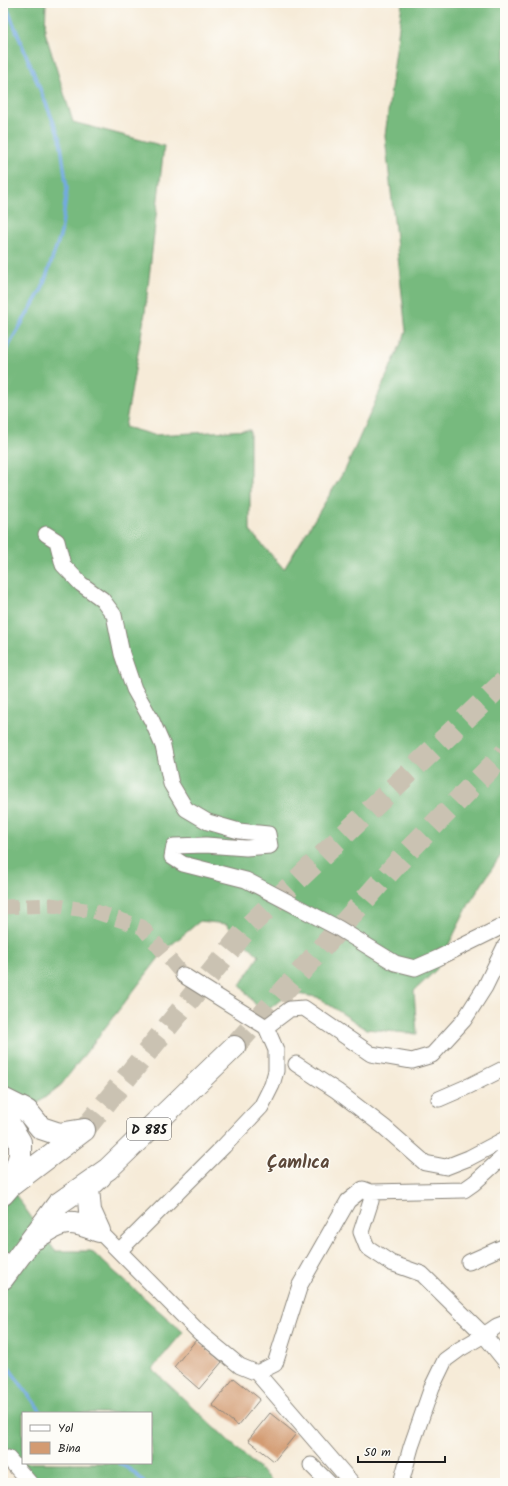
<svg xmlns="http://www.w3.org/2000/svg" width="508" height="1486" font-family="Kalam,sans-serif">
<style>
.forest{fill:#77ba7e;stroke:#4a6b4d;fill-rule:evenodd}
.lines{fill:none;stroke-linecap:round;stroke-linejoin:round}
.stream{stroke:#73aae1;stroke-width:3.5}
.building{fill:#d39b72}
.minor-tunnel{stroke:#cac2b2;stroke-width:15;stroke-dasharray:15 8;stroke-linecap:butt}
.highway-tunnel{stroke:#cac2b2;stroke-width:22;stroke-dasharray:22 11;stroke-linecap:butt}
.minor-casing{stroke:#89847a;stroke-width:17}
.highway-casing{stroke:#89847a;stroke-width:24}
.minor{stroke:#fff;stroke-width:15}
.highway{stroke:#fff;stroke-width:22}
.labels{text-anchor:middle;stroke-width:3;stroke-linejoin:round;paint-order:stroke}
.shield{fill:#fdfcf7;stroke:#605f5e;stroke-width:1}
.shield-label{font-size:13px;font-weight:bold;fill:#1c1c1c}
.district-label{font-size:18px;font-weight:bold;fill:#5c483a;stroke:#fdfcf7}
</style>
<rect width="100%" height="100%" fill="#fdfcf7"/>
<filter id="ink" filterUnits="userSpaceOnUse"><feTurbulence type="fractalNoise" baseFrequency=".025" numOctaves="2"/><feDisplacementMap in="SourceGraphic" scale="8" xChannelSelector="R" yChannelSelector="G"/><feConvolveMatrix kernelMatrix="1 2 1 2 8 2 1 2 1" color-interpolation-filters="sRGB"/></filter>
<filter id="wash" filterUnits="userSpaceOnUse"><feTurbulence type="fractalNoise" baseFrequency=".012" numOctaves="4" result="noise"/><feDisplacementMap in="SourceGraphic" scale="16" xChannelSelector="R" yChannelSelector="G"/><feGaussianBlur stdDeviation="0.9" result="paint"/><feColorMatrix in="noise" values="0 0 0 0 0 0 0 0 0 0 0 0 0 0 0 0 0 1.4 0 .05"/><feComposite in="paint" operator="in"/></filter>
<g filter="url(#wash)">
<rect width="100%" height="100%" fill="#f6ebd8"/>
<path class="forest" d="M 3,3 L 46,3 L 45,32 L 73,122 L 164,146 L 145,313 L 125,427 L 154,435 L 250,430 L 250,531 L 284,569 L 346,468 L 406,332 L 385,136 L 402,3 L 505,3 L 505,849 L 469,904 L 436,970 L 414,991 L 417,1034 L 366,1029 L 317,997 L 289,993 L 263,1014 L 240,985 L 259,956 L 226,924 L 200,921 L 165,950 L 61,1085 L 34,1106 L 3,1115 Z
M 3,1177 L 55,1251 L 91,1251 L 183,1332 L 152,1369 L 274,1483 L 41,1483 L 3,1446 ZM 23,1413 L 151,1413 L 151,1463 L 23,1463 Z"/>
<g class="lines">
<path class="stream" d="M 3,355 L 42,289 L 61,233 L 67,189 L 60,138 L 5,3
M 3,1360 L 42,1413
M 119,1463 L 132,1471 L 145,1483"/>
</g>
<g id="blocks">
<path class="building" d="M 196,1340 L 222,1362 L 199,1389 L 174,1367 Z
M 234,1378 L 260,1399 L 238,1426 L 212,1405 Z
M 270,1413 L 296,1434 L 274,1461 L 248,1440 Z"/>
</g>
</g>
<g filter="url(#ink)">
<use href="#blocks" fill-opacity="0" stroke="#89847a" stroke-width="1"/>
<g class="lines">
<path class="minor-tunnel" d="M 3,907 L 51,905 L 93,911 L 142,927 L 183,975"/>
<path class="highway-tunnel" d="M 234,1047 L 409,850 L 505,753
M 84,1130 L 250,925 L 505,681"/>
<defs>
<path id="minor" d="M 46,534 L 57,541 L 63,565 L 81,584 L 102,599 L 114,615 L 122,654 L 134,689 L 152,721 L 163,746 L 171,784 L 186,809 L 208,822 L 239,831 L 268,834 L 270,846 L 246,848 L 206,845 L 174,846 L 172,857 L 183,864 L 246,880 L 338,928 L 395,963 L 415,968 L 438,958 L 505,925
M 266,1027 L 290,1009 L 304,1008 L 371,1054 L 412,1061 L 432,1055 L 464,1020 L 485,987 L 505,946
M 296,1064 L 337,1091 L 384,1127 L 425,1163 L 446,1167 L 469,1158 L 505,1139
M 439,1099 L 469,1086 L 505,1068
M 371,1192 L 464,1190 L 474,1183 L 505,1155
M 99,1231 L 200,1333 L 240,1366 L 257,1373 L 275,1364 L 300,1285 L 348,1201 L 363,1189 L 371,1192 L 371,1201 L 361,1232 L 367,1247 L 391,1263 L 422,1274 L 484,1335 L 505,1361
M 119,1251 L 224,1146 L 261,1107 L 272,1085 L 276,1071 L 276,1050 L 266,1027 L 183,975
M 469,1262 L 505,1246
M 257,1373 L 352,1483
M 8,1458 L 30,1483
M 311,1465 L 329,1483
M 401,1483 L 411,1447 L 432,1387 L 445,1360 L 460,1349 L 484,1335 L 497,1326 L 505,1323"/>
<path id="highway" d="M 3,1099 L 27,1111 L 41,1128 L 59,1134 L 84,1130
M 3,1114 L 20,1142 L 20,1156 L 10,1186
M 3,1194 L 10,1186 L 84,1130
M 36,1238 C 44,1233 53,1226 62,1224 C 74,1220 88,1227 99,1231 L 90,1211 L 88,1188 L 100,1177
M 3,1278 L 58,1204 L 108,1169 L 234,1047"/>
</defs>
<use href="#minor" class="minor-casing"/>
<use href="#highway" class="highway-casing"/>
<use href="#minor" class="minor"/>
<use href="#highway" class="highway"/>
</g>
</g>
<g class="labels">
<rect class="shield" x="127" y="1118" width="44" height="22" rx="3"/>
<g class="shield-label">
<text x="149" y="1134">D 885</text>
</g>
<g class="district-label">
<text x="298" y="1168">Çamlıca</text>
</g>
</g>
<rect width="508" height="1486" fill="none" stroke="#fdfcf7" stroke-width="16"/>
<rect x="22" y="1412" width="130" height="52" fill="#fdfcf7" stroke="#a3a29f"/>
<rect x="30" y="1425" width="20" height="6" fill="#ffffff" stroke="#a3a29f"/>
<text x="58" y="1432" font-size="12" fill="#1c1c1c">Yol</text>
<rect x="30" y="1442" width="20" height="12" fill="#d39b72" stroke="#a3a29f"/>
<text x="58" y="1452" font-size="12" fill="#1c1c1c">Bina</text>
<path d="M358 1456v6h87v-6" fill="none" stroke="#1c1c1c" stroke-width="2"/>
<text x="364" y="1456" font-size="12" fill="#1c1c1c" stroke="#fdfcf7" stroke-width="3" paint-order="stroke">50 m</text>
</svg>
